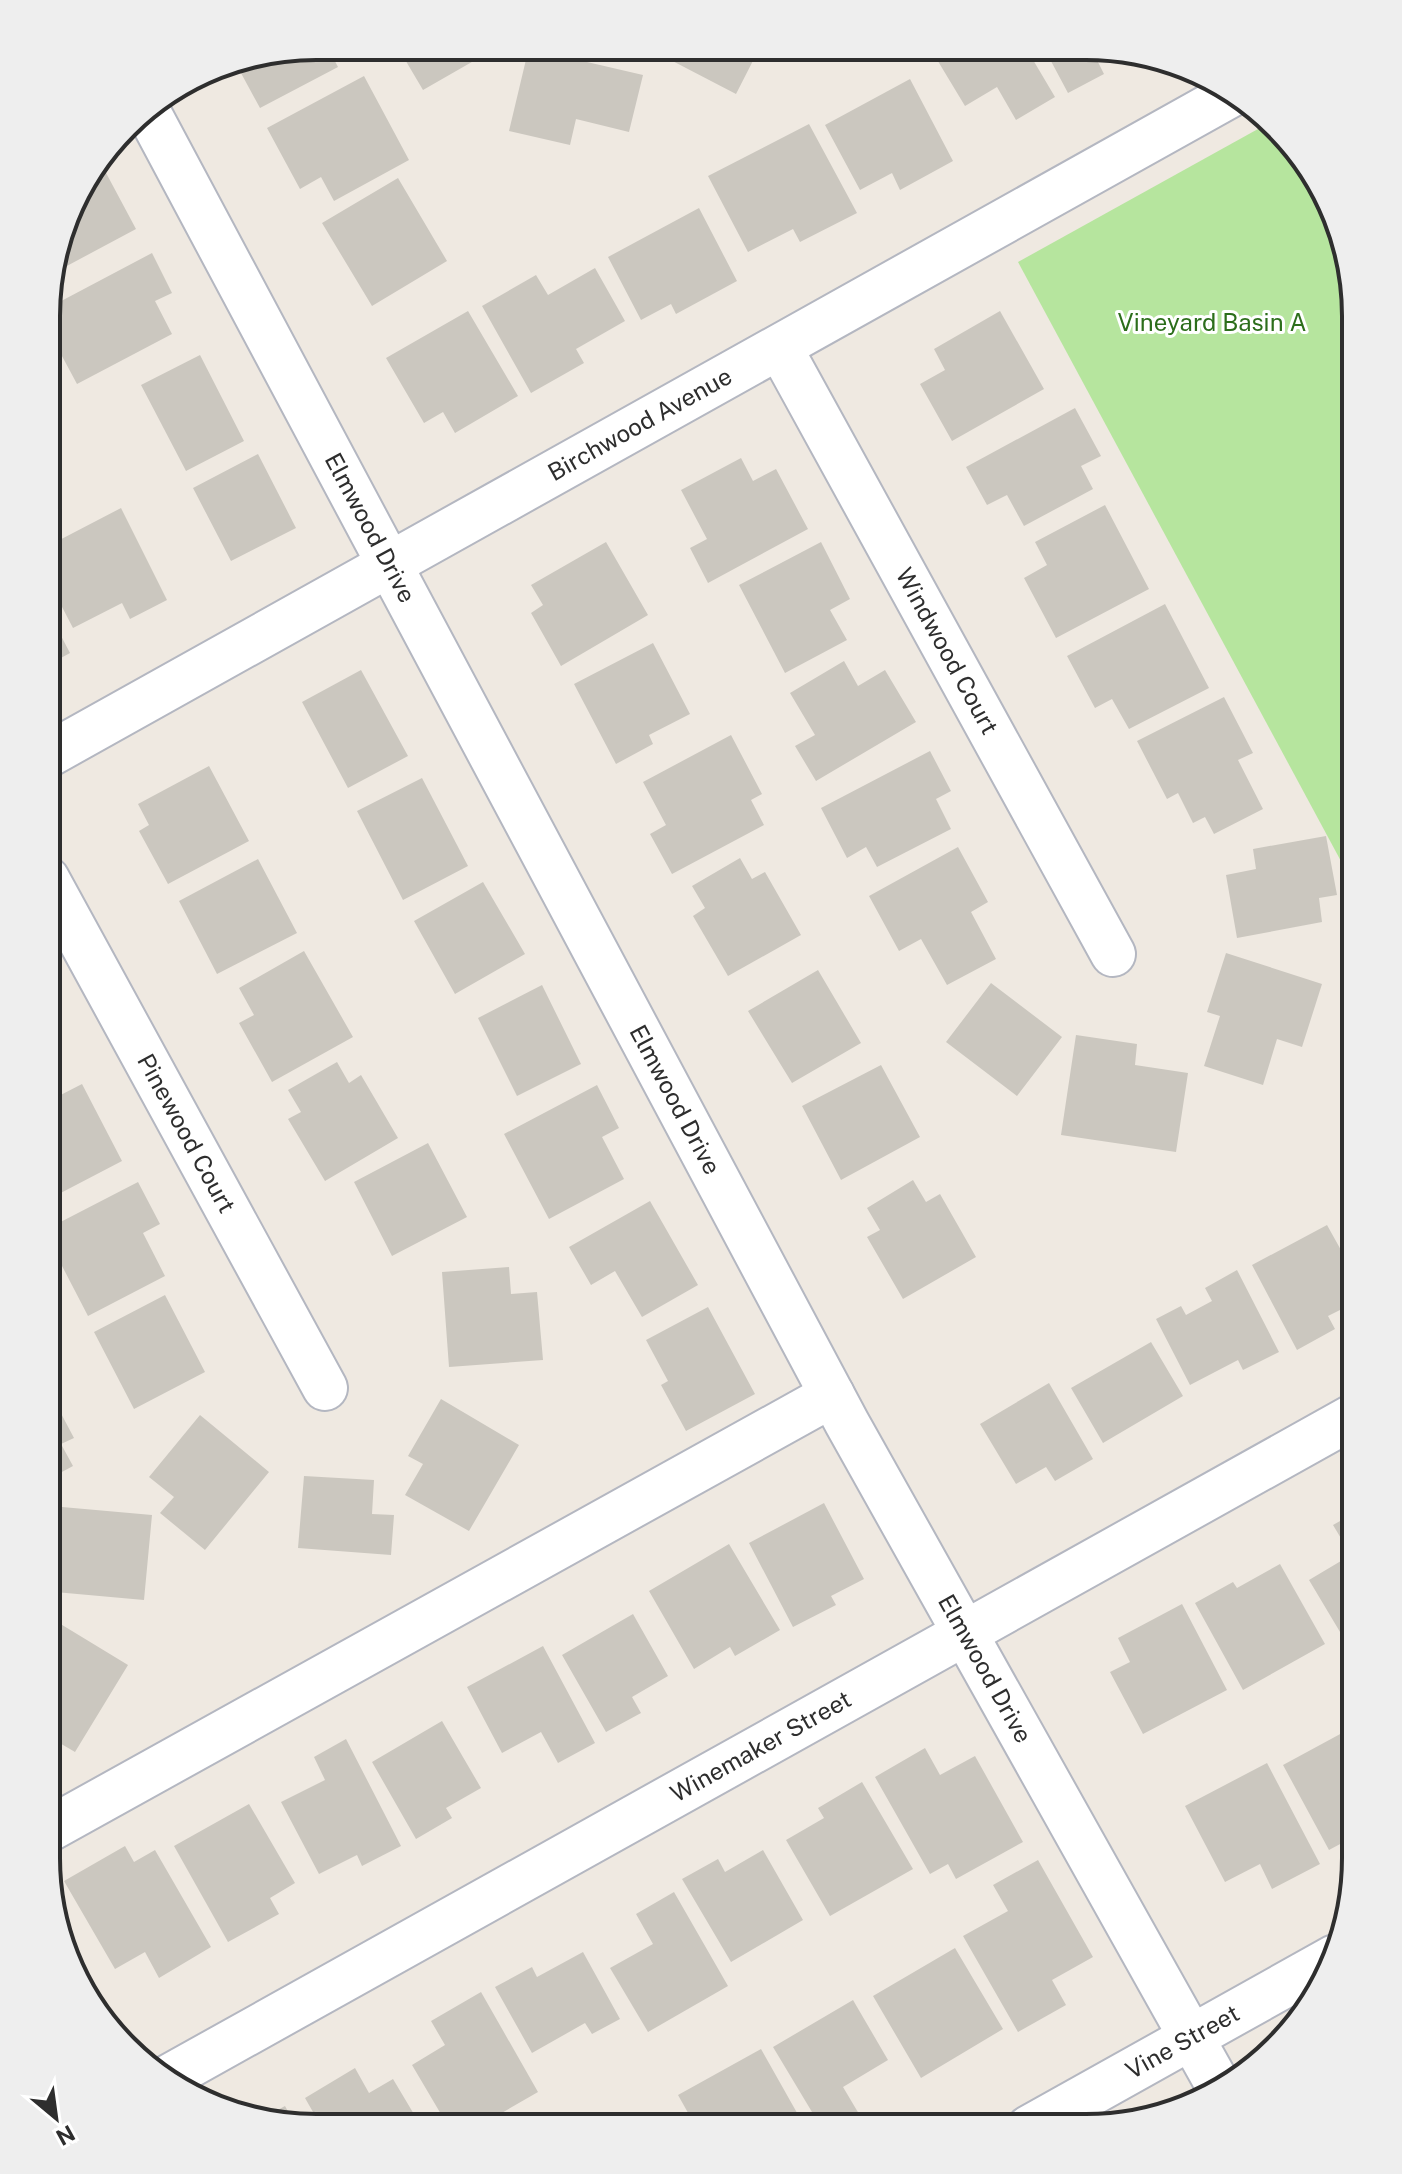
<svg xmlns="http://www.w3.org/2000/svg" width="1402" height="2174" font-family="'Public Sans',sans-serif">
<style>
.green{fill:#b6e59e}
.building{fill:#cbc7bf}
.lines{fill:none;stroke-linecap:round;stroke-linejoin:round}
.minor-casing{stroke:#b4b7c1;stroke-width:48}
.minor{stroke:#fff;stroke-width:44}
.labels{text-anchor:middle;stroke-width:6;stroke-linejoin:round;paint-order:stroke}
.park-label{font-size:24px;fill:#2c6e1b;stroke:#fff}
.street-label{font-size:24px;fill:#2e2e2e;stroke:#fff}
.rim{fill:none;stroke:#2e2e2e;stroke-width:4}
</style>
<rect width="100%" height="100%" fill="#efe9e1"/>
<path class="green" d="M 1267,124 L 1335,213 L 1356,316 L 1356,889 L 1018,262 Z"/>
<path class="building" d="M 316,46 L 327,46 L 338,67 L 260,108 L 235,62 Z
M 397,46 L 482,46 L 498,47 L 423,90 Z
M 529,47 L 590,47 L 587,62 L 643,75 L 629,132 L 576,119 L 570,145 L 509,131 Z
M 665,47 L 760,47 L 736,94 L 661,55 Z
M 930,48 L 1026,48 L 1055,97 L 1016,120 L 997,87 L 965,106 Z
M 1044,48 L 1121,48 L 1122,49 L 1098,62 L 1104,74 L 1068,93 Z
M 364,76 L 409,160 L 334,201 L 321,177 L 300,189 L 267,128 Z
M 910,79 L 953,161 L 900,190 L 892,173 L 860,190 L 825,125 Z
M 809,124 L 857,213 L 800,242 L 793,229 L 748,252 L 708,176 Z
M 105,171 L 136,229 L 50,275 L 74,196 L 86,180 Z
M 398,178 L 447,261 L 372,306 L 322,223 Z
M 699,208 L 737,281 L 676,314 L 671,304 L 641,320 L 608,257 Z
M 152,253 L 172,293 L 155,301 L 172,334 L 77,384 L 48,330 L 48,308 Z
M 595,268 L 625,321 L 576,349 L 584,363 L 531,393 L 482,306 L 536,275 L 548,295 Z
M 468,311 L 518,396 L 455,433 L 443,412 L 424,423 L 386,358 Z
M 1000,311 L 1044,389 L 952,441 L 920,384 L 945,370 L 934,349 Z
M 200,355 L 244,441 L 186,471 L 141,385 Z
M 1075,408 L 1101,456 L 1081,466 L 1093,489 L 1024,526 L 1007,495 L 987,505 L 966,467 Z
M 258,454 L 296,528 L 231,561 L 193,488 Z
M 741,458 L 753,481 L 776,469 L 808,529 L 708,583 L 690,548 L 707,539 L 681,490 Z
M 1105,505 L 1149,589 L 1056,638 L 1024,578 L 1047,565 L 1035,542 Z
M 121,508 L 167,600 L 130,619 L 122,603 L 73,628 L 48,580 L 48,546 Z
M 606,542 L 648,615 L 561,666 L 531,613 L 543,605 L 531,585 Z
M 821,542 L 850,599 L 830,610 L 847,640 L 785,673 L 739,585 Z
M 1165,604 L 1209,688 L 1129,729 L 1112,699 L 1095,708 L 1067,656 Z
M 48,611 L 70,653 L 48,665 Z
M 653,643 L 690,714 L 649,735 L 653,744 L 616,764 L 574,684 Z
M 844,661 L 858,686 L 885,670 L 916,722 L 816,781 L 795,746 L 815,735 L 790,693 Z
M 361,670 L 408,756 L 348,788 L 302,702 Z
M 1224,697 L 1253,753 L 1238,760 L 1263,809 L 1214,834 L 1205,817 L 1193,823 L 1178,793 L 1167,799 L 1137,741 Z
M 731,735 L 762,794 L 751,800 L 764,825 L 672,874 L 650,834 L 666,825 L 643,782 Z
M 930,751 L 951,791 L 936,799 L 951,829 L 877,867 L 866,847 L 847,858 L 821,808 Z
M 209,766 L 249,841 L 168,884 L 139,831 L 149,825 L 138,804 Z
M 422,778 L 468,866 L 403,900 L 357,811 Z
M 1326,836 L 1337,895 L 1319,898 L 1322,922 L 1237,938 L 1226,875 L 1256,869 L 1253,849 Z
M 958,847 L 988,902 L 971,912 L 996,959 L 947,985 L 921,939 L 899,951 L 869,896 Z
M 740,858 L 752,879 L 765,872 L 801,935 L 728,976 L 693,916 L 705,908 L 692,886 Z
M 258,859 L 297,933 L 217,974 L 179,901 Z
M 483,882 L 525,954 L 455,994 L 414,921 Z
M 304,951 L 353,1037 L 272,1082 L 239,1023 L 254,1015 L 239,988 Z
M 1226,953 L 1322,984 L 1302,1047 L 1277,1039 L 1263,1085 L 1204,1066 L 1220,1016 L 1207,1012 Z
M 818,970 L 861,1043 L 792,1083 L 748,1011 Z
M 991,983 L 1062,1037 L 1017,1096 L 946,1042 Z
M 542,985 L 581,1064 L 517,1096 L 478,1018 Z
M 1076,1035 L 1137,1044 L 1135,1065 L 1188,1073 L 1176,1152 L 1061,1135 Z
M 47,1058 L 57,1076 L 47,1082 Z
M 337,1062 L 349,1083 L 361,1075 L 398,1138 L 325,1181 L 288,1119 L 301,1112 L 288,1090 Z
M 881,1065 L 920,1137 L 841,1180 L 802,1106 Z
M 82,1084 L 122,1161 L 53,1197 L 47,1185 L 47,1102 Z
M 597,1085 L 619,1128 L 602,1137 L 624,1179 L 549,1219 L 504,1134 Z
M 428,1143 L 467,1217 L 392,1256 L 354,1182 Z
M 913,1180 L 926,1202 L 940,1194 L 976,1257 L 903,1299 L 867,1237 L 880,1230 L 867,1208 Z
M 138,1182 L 160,1224 L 143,1233 L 165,1276 L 88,1316 L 47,1237 L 47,1229 Z
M 650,1201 L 698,1285 L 642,1317 L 615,1271 L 591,1285 L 569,1247 Z
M 1327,1225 L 1356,1277 L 1356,1302 L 1328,1316 L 1335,1329 L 1297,1350 L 1252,1265 Z
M 509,1267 L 511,1294 L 537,1292 L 543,1360 L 449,1367 L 442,1272 Z
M 1237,1270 L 1279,1352 L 1243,1370 L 1238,1360 L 1190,1385 L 1156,1319 L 1181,1306 L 1186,1315 L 1212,1301 L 1205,1288 Z
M 165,1295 L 205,1372 L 134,1409 L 94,1332 Z
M 708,1307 L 755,1394 L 686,1431 L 661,1385 L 668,1381 L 646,1340 Z
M 1151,1342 L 1183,1396 L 1103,1443 L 1071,1388 Z
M 1049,1383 L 1093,1459 L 1055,1481 L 1046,1467 L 1016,1484 L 980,1424 Z
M 47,1387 L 74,1438 L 61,1444 L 73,1466 L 47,1480 Z
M 441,1399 L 519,1445 L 469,1531 L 405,1495 L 423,1464 L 408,1456 Z
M 200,1415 L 269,1472 L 205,1550 L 160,1513 L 174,1497 L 149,1477 Z
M 304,1476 L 374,1480 L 372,1514 L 394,1515 L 391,1555 L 298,1548 Z
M 824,1503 L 864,1579 L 831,1596 L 836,1605 L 793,1627 L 749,1543 Z
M 62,1507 L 152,1515 L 144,1600 L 55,1592 Z
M 1356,1512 L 1355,1636 L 1346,1642 L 1309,1580 L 1351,1555 L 1333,1525 Z
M 729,1544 L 780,1630 L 735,1656 L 730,1647 L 694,1669 L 649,1591 Z
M 1280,1564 L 1325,1644 L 1243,1690 L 1195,1603 L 1233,1582 L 1237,1588 Z
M 1182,1604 L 1227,1690 L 1143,1734 L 1110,1672 L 1130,1662 L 1118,1638 Z
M 633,1614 L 668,1676 L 632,1697 L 641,1713 L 606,1732 L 562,1655 Z
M 49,1617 L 128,1665 L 75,1752 L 46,1735 L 46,1621 Z
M 543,1646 L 595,1743 L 558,1763 L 541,1732 L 502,1753 L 467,1687 Z
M 442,1721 L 481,1788 L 446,1808 L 452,1818 L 416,1839 L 372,1762 Z
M 1355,1726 L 1355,1836 L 1329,1850 L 1283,1765 Z
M 346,1739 L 401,1846 L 362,1866 L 357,1855 L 319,1874 L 281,1802 L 325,1780 L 314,1757 Z
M 925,1748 L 940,1775 L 975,1756 L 1023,1842 L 956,1879 L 948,1864 L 930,1874 L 875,1777 Z
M 1267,1763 L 1320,1864 L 1272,1889 L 1260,1864 L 1225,1882 L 1185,1806 Z
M 862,1782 L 913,1869 L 830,1916 L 786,1840 L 824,1818 L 818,1808 Z
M 249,1804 L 295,1883 L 270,1898 L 279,1914 L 228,1942 L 174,1846 Z
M 125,1846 L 134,1862 L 155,1850 L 211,1947 L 159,1978 L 145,1952 L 115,1969 L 64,1881 Z
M 763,1850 L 803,1920 L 731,1962 L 682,1879 L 718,1859 L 725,1872 Z
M 1038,1860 L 1093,1957 L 1052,1980 L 1066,2005 L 1018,2032 L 963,1936 L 1008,1911 L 993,1885 Z
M 674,1892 L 728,1986 L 648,2032 L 610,1968 L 653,1944 L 636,1914 Z
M 58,1919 L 90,1976 L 82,1981 L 67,1961 Z
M 955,1948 L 1003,2029 L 921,2078 L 873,1996 Z
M 583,1952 L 620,2019 L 592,2034 L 585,2023 L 532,2053 L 495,1987 L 532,1967 L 537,1977 Z
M 481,1992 L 538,2092 L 479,2126 L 448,2126 L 412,2065 L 445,2045 L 431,2021 Z
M 853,2000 L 888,2060 L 843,2087 L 862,2119 L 849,2127 L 821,2127 L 773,2047 Z
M 761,2049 L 805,2127 L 696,2127 L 678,2095 Z
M 355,2068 L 369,2093 L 393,2079 L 421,2126 L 321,2126 L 305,2098 Z
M 285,2106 L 296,2126 L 282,2126 L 263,2118 Z"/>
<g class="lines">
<defs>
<g id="minor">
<path id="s1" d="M 146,108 L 847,1423 L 1218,2085"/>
<path id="s2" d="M 780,348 L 1113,954"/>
<path id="s3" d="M 48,755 L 1232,94"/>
<path id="s4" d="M 47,879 L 325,1388"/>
<path d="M 46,1831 L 832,1395"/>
<path id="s5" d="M 167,2078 L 1356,1415"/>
<path id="s6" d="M 1029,2128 L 1335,1957"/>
</g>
</defs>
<use href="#minor" class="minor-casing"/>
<use href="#minor" class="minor"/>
</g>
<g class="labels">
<g class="park-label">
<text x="1212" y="331">Vineyard Basin A</text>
</g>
<g class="street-label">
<text dy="8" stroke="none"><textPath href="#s3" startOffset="678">Birchwood Avenue</textPath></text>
<text dy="8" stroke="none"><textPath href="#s1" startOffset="476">Elmwood Drive</textPath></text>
<text dy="8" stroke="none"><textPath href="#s2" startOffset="346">Windwood Court</textPath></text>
<text dy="8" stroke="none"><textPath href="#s1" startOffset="1124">Elmwood Drive</textPath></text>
<text dy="8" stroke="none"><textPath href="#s4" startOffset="290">Pinewood Court</textPath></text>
<text dy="8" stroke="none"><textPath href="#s1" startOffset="1772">Elmwood Drive</textPath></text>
<text dy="8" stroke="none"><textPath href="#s5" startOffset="680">Winemaker Street</textPath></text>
<text dy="8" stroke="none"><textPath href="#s6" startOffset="176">Vine Street</textPath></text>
</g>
</g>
<path d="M0 0H1402V2174H0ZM316 60H1086A256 256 0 0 1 1342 316V1858A256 256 0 0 1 1086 2114H316A256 256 0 0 1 60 1858V316A256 256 0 0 1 316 60Z" fill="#eee" fill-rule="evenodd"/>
<path class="rim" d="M316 60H1086A256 256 0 0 1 1342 316V1858A256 256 0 0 1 1086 2114H316A256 256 0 0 1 60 1858V316A256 256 0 0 1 316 60Z"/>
<g transform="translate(56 2118) rotate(151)" stroke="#ffffff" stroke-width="6" paint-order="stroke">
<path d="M0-6L14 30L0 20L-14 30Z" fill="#2e2e2e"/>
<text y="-12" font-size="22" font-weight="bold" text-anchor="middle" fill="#2e2e2e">N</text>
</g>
</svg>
